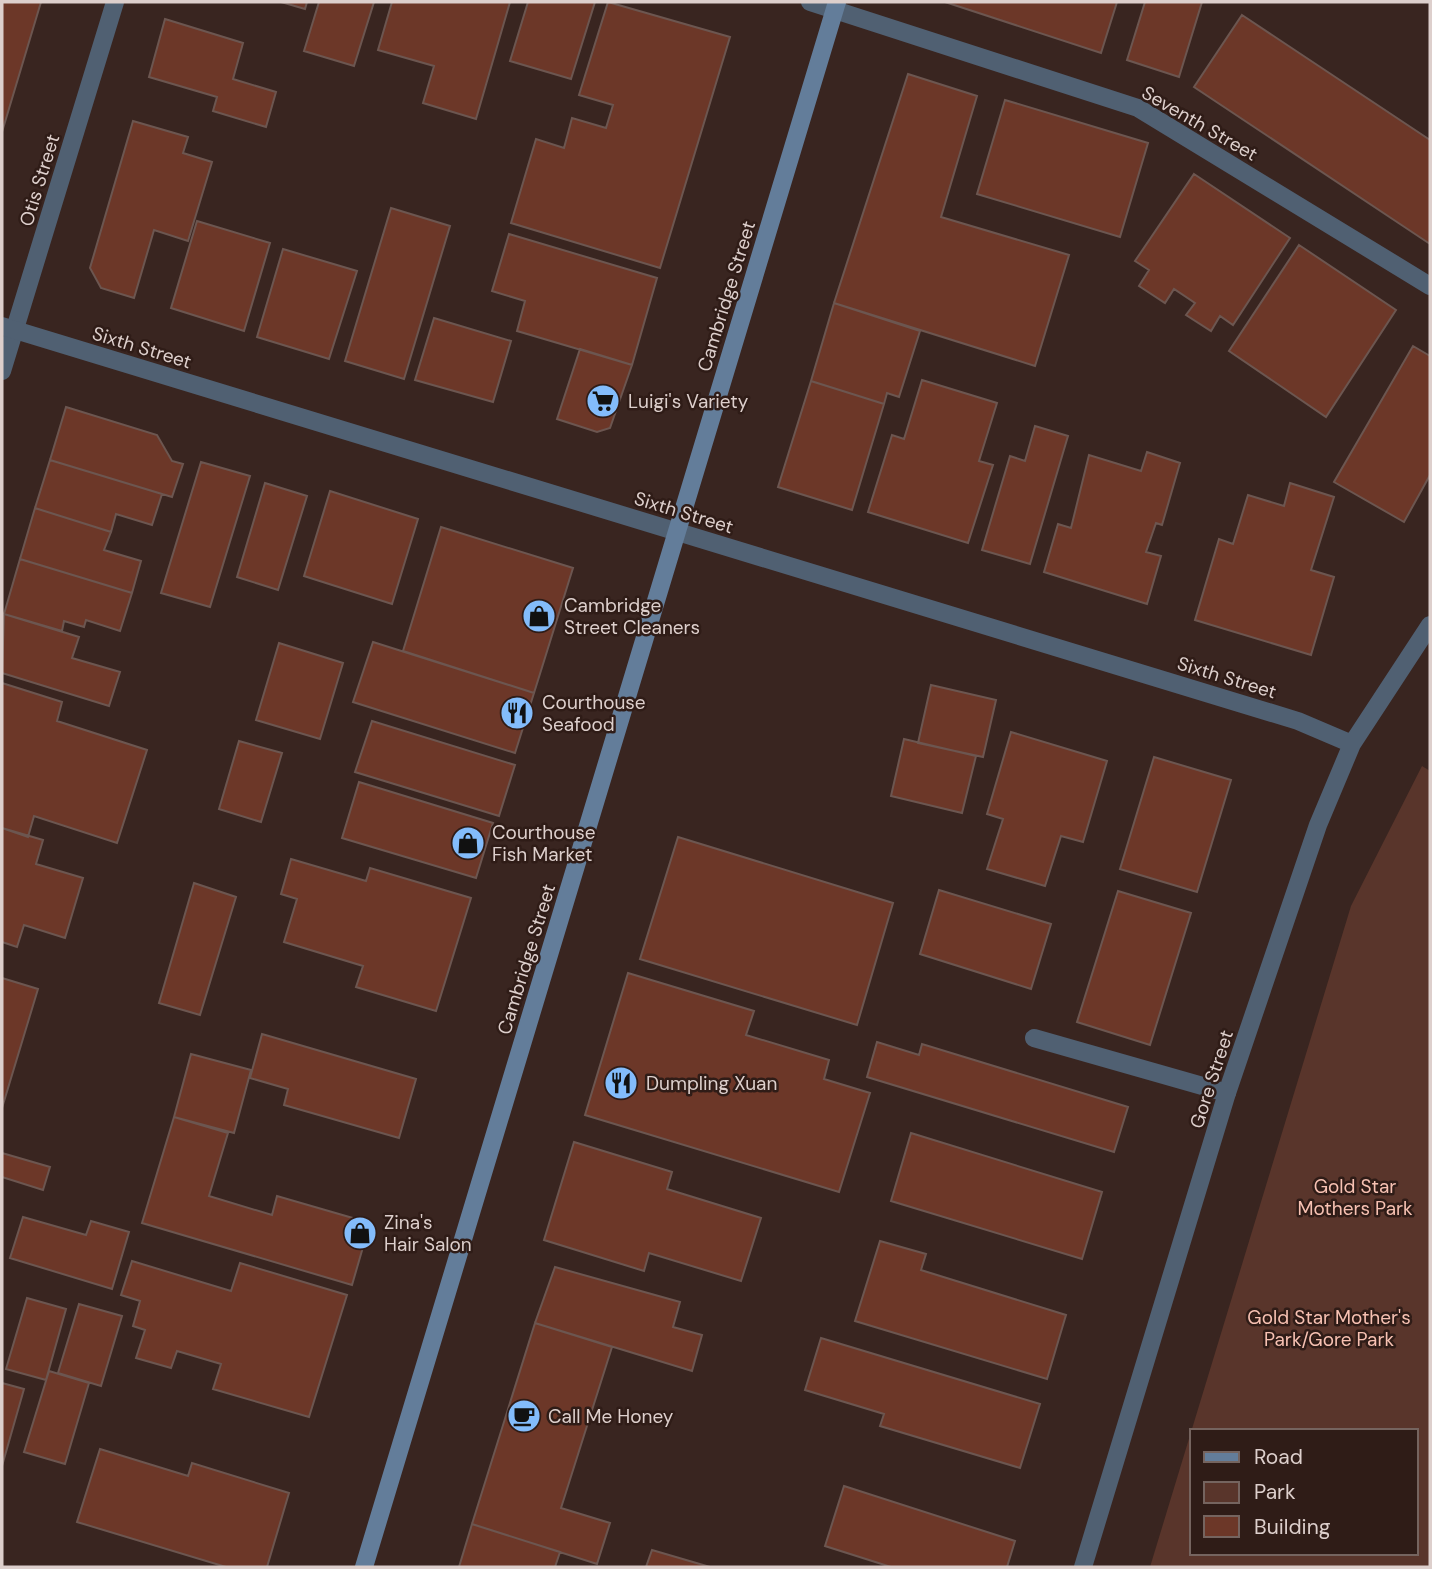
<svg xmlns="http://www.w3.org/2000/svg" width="1432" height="1569" font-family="'DM Sans',sans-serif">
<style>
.green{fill:#59352b;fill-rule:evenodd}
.building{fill:#6c3728;stroke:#6c5650;stroke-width:2}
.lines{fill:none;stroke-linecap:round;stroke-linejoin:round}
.minor{stroke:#506072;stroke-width:18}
.tertiary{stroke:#506072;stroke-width:18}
.secondary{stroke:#637d9a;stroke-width:18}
.labels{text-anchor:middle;stroke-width:5;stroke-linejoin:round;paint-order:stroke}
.street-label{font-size:19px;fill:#ddcfcc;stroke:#2f1c17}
.poi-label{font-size:19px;fill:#ddcfcc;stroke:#2f1c17;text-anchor:start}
.park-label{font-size:19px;fill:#f7c1b2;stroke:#2f1c17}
</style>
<rect width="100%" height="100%" fill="#392520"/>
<path class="green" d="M 1422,766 L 1430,771 L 1430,1567 L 1150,1567 L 1351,906 ZM 1192,1431 L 1416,1431 L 1416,1553 L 1192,1553 Z"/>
<path class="building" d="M 2,2 L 41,2 L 2,132 Z
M 281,2 L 307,2 L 305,9 Z
M 319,2 L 374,2 L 354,66 L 304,51 Z
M 392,2 L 510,2 L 476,119 L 423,103 L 434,66 L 378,50 Z
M 528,2 L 595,2 L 571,79 L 510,61 Z
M 608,2 L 730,37 L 660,268 L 511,223 L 536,139 L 564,148 L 572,118 L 606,128 L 613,105 L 579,95 Z
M 945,2 L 1117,2 L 1101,53 Z
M 1145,2 L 1202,2 L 1179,77 L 1127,60 Z
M 1242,15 L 1430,140 L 1430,244 L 1194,87 Z
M 165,19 L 243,43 L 233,79 L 276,92 L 266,127 L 213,111 L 217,97 L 149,77 Z
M 908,74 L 977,96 L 941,217 L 1069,255 L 1035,366 L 834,303 Z
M 1005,100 L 1148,143 L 1120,237 L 977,194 Z
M 133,121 L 188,137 L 183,153 L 212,162 L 188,241 L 154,230 L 134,298 L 101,288 L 90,268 Z
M 1194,174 L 1290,238 L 1233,325 L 1220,316 L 1211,331 L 1186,315 L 1195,303 L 1174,289 L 1165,303 L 1139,286 L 1149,270 L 1135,261 Z
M 391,208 L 450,226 L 404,379 L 345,361 Z
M 197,221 L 270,243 L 244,331 L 171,308 Z
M 509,234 L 657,278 L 632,365 L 517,331 L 525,301 L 492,291 Z
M 1299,245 L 1396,310 L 1326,417 L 1229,351 Z
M 283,249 L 357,271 L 329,359 L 257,337 Z
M 834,303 L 920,331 L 899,397 L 887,393 L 884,404 L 811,381 Z
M 434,318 L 511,341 L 493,402 L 415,380 Z
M 1413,346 L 1430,356 L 1430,475 L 1404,522 L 1334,482 Z
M 580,349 L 632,365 L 610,428 L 597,432 L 557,419 Z
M 922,380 L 997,403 L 979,461 L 993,465 L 968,543 L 868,512 L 892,435 L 904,439 Z
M 811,381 L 884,404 L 852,510 L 778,487 Z
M 66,407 L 157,435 L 172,461 L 183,464 L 172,497 L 50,460 Z
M 1035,426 L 1068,436 L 1030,564 L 982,550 L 1010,456 L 1025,461 Z
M 1147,452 L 1180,463 L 1162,525 L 1156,523 L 1146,552 L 1161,556 L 1147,604 L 1044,572 L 1058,524 L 1071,528 L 1089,455 L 1141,471 Z
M 50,460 L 162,494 L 152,525 L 116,514 L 111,532 L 35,508 Z
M 201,462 L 250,476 L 210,607 L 161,593 Z
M 265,483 L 307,496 L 278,590 L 237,577 Z
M 1290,483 L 1334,497 L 1311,570 L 1334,577 L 1311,655 L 1195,620 L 1219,539 L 1233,544 L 1248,495 L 1284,506 Z
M 330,491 L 418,519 L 392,604 L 304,576 Z
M 35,508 L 111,532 L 104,550 L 141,561 L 132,593 L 20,559 Z
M 441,527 L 573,568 L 534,693 L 403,651 Z
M 20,559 L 132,593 L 120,631 L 86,620 L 84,627 L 64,621 L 62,631 L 4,614 Z
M 4,614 L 79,637 L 72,658 L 120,672 L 109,706 L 2,673 Z
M 373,642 L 534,693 L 515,753 L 353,702 Z
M 279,643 L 343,663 L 320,739 L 256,720 Z
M 2,683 L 62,702 L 57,721 L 147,750 L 117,843 L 34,816 L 28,837 L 2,828 Z
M 931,685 L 996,700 L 983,757 L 918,743 Z
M 372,721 L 515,765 L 499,816 L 355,772 Z
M 1011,732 L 1107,761 L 1083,842 L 1061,836 L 1045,886 L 987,869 L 1003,819 L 987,814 Z
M 904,739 L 976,756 L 962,813 L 891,796 Z
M 239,741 L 282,753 L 261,822 L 219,809 Z
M 1154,757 L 1231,780 L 1197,892 L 1120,869 Z
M 359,782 L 493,823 L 476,878 L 342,838 Z
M 2,828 L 43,840 L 36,864 L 83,878 L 65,938 L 24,925 L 17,947 L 2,942 Z
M 678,837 L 893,903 L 857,1025 L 640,959 Z
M 291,859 L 366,881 L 370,868 L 471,898 L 436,1011 L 356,987 L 363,966 L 284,942 L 297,899 L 281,894 Z
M 194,883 L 236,897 L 200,1015 L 159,1003 Z
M 939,890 L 1051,924 L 1031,989 L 920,954 Z
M 1118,891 L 1191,913 L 1150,1045 L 1077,1022 Z
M 628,973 L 754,1011 L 746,1035 L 829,1060 L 824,1079 L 870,1093 L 839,1192 L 585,1115 Z
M 2,978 L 38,989 L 2,1108 Z
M 262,1034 L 416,1079 L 399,1138 L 284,1105 L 288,1089 L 250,1078 Z
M 877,1042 L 919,1055 L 922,1044 L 1128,1107 L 1114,1152 L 867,1077 Z
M 191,1054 L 251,1070 L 234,1133 L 174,1117 Z
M 174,1117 L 228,1133 L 209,1196 L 272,1215 L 277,1196 L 370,1223 L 352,1285 L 142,1223 Z
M 911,1133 L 1102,1192 L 1082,1259 L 891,1201 Z
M 574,1142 L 672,1172 L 667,1189 L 761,1218 L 741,1281 L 649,1253 L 644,1271 L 544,1240 Z
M 2,1153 L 50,1167 L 43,1190 L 2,1177 Z
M 23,1217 L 86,1235 L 91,1221 L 129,1232 L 112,1289 L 10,1258 Z
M 880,1241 L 926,1254 L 921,1270 L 1066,1315 L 1047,1379 L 855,1321 Z
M 132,1261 L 231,1291 L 240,1263 L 347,1295 L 309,1417 L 213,1389 L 221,1364 L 177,1351 L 171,1368 L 136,1358 L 145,1330 L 133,1326 L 140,1301 L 121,1295 Z
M 555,1267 L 680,1302 L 673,1327 L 702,1335 L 692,1371 L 535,1323 Z
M 27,1298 L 66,1309 L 46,1380 L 6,1369 Z
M 79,1304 L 122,1316 L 101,1386 L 58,1373 Z
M 535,1323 L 612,1347 L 561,1508 L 610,1523 L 597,1564 L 472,1524 Z
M 821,1338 L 1040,1404 L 1020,1468 L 880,1426 L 884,1414 L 805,1390 Z
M 49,1371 L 89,1383 L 65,1464 L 24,1452 Z
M 2,1383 L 24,1389 L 2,1466 Z
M 100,1449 L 188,1476 L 192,1463 L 289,1493 L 267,1567 L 226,1567 L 77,1522 Z
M 844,1486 L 1015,1541 L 1007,1567 L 891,1567 L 825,1546 Z
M 472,1524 L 560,1552 L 555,1567 L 459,1567 Z
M 652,1550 L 710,1567 L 646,1567 Z"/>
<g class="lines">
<path class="minor" d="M 810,2 L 1138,108 L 1430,286
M 2,371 L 115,2
M 1034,1038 L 1227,1093"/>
<path class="tertiary" d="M 2,326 L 1298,721 L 1352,744
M 1083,1567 L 1227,1093 L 1318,825 L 1352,744 L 1430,625"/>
<path class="secondary" d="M 364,1567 L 837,2"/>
</g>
<defs>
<symbol id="supermarket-disc" viewBox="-11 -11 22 22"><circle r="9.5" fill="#83bcfb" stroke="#2f1c17"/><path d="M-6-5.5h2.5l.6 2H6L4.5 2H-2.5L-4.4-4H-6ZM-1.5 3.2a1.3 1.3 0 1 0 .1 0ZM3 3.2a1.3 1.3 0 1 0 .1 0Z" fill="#111"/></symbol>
<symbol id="shop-disc" viewBox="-11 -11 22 22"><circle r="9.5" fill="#83bcfb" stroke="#2f1c17"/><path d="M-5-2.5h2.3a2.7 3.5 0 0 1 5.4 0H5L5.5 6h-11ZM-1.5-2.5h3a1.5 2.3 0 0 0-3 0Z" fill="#111"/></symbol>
<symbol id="restaurant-disc" viewBox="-11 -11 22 22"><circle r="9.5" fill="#83bcfb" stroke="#2f1c17"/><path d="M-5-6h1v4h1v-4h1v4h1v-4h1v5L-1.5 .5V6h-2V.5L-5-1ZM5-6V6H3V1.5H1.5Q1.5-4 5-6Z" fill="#111"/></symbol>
<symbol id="cafe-disc" viewBox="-11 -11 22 22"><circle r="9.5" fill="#83bcfb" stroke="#2f1c17"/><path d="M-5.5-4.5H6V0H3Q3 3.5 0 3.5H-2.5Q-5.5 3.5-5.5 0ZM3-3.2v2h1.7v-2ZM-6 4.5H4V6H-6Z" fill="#111"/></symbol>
</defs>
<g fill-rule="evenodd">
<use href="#supermarket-disc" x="584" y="382" width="38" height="38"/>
<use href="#shop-disc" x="520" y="597" width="38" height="38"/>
<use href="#restaurant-disc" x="498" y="694" width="38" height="38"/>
<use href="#shop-disc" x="449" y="824" width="38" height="38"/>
<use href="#restaurant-disc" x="602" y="1064" width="38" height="38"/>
<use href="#shop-disc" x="341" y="1214" width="38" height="38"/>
<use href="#cafe-disc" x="505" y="1397" width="38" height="38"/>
</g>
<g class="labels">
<g class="street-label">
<text transform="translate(1200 123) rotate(30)" y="7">Seventh Street</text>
<text transform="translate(39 180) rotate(-73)" y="7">Otis Street</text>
<text transform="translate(726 296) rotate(-73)" y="7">Cambridge Street</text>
<text transform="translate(142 347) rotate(17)" y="7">Sixth Street</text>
<text transform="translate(684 512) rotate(17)" y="7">Sixth Street</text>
<text transform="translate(1227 677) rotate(17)" y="7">Sixth Street</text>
<text transform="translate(526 959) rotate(-73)" y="7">Cambridge Street</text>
<text transform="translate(1211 1079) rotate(-72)" y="7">Gore Street</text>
</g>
<g class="poi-label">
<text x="628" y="408">Luigi's Variety</text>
<text x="564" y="612">Cambridge<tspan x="564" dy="22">Street Cleaners</tspan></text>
<text x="542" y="709">Courthouse<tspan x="542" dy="22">Seafood</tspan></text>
<text x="492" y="839">Courthouse<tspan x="492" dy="22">Fish Market</tspan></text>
<text x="646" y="1090">Dumpling Xuan</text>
<text x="384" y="1229">Zina's<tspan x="384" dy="22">Hair Salon</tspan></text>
<text x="548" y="1423">Call Me Honey</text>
</g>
<g class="park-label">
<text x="1355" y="1193">Gold Star<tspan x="1355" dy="22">Mothers Park</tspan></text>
<text x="1329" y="1324">Gold Star Mother's<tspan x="1329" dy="22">Park/Gore Park</tspan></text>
</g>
</g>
<rect width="1432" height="1569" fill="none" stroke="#ddcfcc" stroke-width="7"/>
<rect x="1190" y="1429" width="228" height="126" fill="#2f1c17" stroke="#75645f" stroke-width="2"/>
<rect x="1204" y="1452" width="35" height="10" fill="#637d9a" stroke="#75645f" stroke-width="2"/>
<text x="1254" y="1464" font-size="21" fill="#ddcfcc">Road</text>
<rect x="1204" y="1482" width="35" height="21" fill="#59352b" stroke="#75645f" stroke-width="2"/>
<text x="1254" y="1499" font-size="21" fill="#ddcfcc">Park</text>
<rect x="1204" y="1516" width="35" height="21" fill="#6c3728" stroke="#75645f" stroke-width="2"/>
<text x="1254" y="1534" font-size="21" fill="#ddcfcc">Building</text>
</svg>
